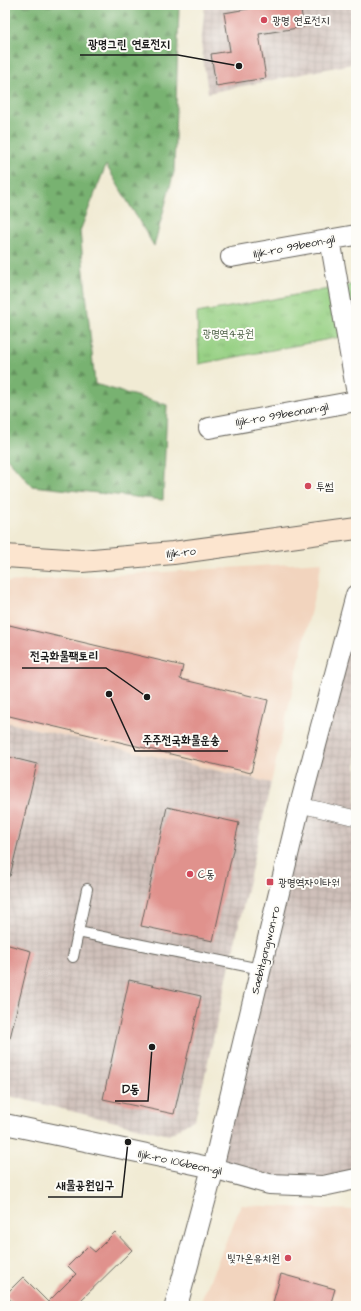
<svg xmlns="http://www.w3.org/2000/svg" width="361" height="1311" font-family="'Architects Daughter','Poor Story',sans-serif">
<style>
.built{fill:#f2d4be}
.industrial{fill:url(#industrial-grid)}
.forest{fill:url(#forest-firs);stroke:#4a6746}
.park{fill:url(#park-tufts);stroke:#597650}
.building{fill:#e0928d}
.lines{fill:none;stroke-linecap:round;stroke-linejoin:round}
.service-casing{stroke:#67645c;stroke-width:12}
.pedestrian-casing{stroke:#67645c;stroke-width:16}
.minor-casing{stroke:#67645c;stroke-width:22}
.tertiary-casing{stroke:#67645c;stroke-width:24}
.secondary-casing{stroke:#67645c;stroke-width:24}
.service{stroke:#fff;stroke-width:10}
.pedestrian{stroke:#fff;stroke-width:15}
.minor{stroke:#fff;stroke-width:20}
.tertiary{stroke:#fff;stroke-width:22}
.secondary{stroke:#fce5cf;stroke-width:22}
.poi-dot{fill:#d1495b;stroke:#fdfcf7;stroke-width:1.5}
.labels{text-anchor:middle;stroke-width:4;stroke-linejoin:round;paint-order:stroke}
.poi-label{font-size:11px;fill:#1c1c1c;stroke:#fdfcf7;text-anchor:start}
.street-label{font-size:11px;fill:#1c1c1c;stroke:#fdfcf7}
.park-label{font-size:11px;fill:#475b40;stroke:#fdfcf7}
.leader{fill:none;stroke:#1c1c1c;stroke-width:1.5}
.callout-dot{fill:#1c1c1c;stroke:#fdfcf7;stroke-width:1.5}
.callout-label{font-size:12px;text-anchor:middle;font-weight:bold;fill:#1c1c1c;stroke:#fdfcf7;stroke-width:4;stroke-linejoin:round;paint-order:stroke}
</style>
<defs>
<pattern id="industrial-grid" width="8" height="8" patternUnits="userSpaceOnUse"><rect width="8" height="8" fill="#cfc0ba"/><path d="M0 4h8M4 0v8" fill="none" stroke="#b1a49f"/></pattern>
<pattern id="forest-firs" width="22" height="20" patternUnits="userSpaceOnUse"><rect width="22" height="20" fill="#78b271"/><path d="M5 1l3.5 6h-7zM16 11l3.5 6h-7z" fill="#62905c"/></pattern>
<pattern id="park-tufts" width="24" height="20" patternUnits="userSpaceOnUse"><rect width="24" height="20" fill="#96d083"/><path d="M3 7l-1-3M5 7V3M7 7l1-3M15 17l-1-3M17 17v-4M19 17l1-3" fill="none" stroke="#81b271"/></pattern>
</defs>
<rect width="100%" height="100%" fill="#fdfcf7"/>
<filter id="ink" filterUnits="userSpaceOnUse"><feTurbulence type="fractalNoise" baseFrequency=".025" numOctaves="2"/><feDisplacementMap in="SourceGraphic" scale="8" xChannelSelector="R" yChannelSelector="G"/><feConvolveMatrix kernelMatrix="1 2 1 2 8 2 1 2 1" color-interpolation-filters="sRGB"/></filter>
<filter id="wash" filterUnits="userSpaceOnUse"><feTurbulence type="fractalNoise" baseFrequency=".012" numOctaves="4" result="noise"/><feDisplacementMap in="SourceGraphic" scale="16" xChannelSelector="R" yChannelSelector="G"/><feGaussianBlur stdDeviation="0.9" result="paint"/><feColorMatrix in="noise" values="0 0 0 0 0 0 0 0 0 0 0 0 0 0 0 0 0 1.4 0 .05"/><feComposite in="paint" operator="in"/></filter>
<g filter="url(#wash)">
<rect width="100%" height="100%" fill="#f1ebd4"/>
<path class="built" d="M 322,562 L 271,783 L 5,722 L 5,582 Z
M 241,1205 L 356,1210 L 356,1306 L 199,1306 Z"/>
<path class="industrial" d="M 205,5 L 356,5 L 356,63 L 208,93 L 201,43 Z
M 356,595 L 356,1179 L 323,1186 L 213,1168 Z
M 5,722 L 271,783 L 195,1119 L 169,1135 L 5,1095 Z"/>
<path class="forest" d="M 5,5 L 179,5 L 174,172 L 154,246 L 106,165 L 80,231 L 95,384 L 167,405 L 163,500 L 32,486 L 5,456 Z"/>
<path class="park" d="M 356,284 L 356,334 L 199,364 L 197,313 Z"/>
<g id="blocks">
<path class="building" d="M 270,5 L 300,5 L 304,27 L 259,34 L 266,78 L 216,86 L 211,54 L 230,51 L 224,13 Z
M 5,624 L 183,666 L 180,679 L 268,700 L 251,773 L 5,715 Z
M 5,756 L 37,764 L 10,876 L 5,876 Z
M 167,807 L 239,823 L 213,941 L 141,926 Z
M 5,944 L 31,951 L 10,1038 L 5,1038 Z
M 129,980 L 201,996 L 174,1114 L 103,1099 Z
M 115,1232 L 132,1250 L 75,1306 L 17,1306 L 5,1295 L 23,1277 L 48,1302 L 76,1274 L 68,1266 L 88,1246 L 95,1252 Z
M 281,1274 L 335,1289 L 330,1306 L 272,1306 Z"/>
</g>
</g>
<g filter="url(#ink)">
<use href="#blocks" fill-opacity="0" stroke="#67645c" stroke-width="1"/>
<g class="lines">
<defs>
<path id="service" d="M 78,932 L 261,969
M 73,957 L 87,889"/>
<path id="pedestrian" d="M 300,805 L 356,818"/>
<path id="minor" d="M 330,239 L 356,388
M 231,257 L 356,235
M 209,428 L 356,401
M 5,1124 L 213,1168 L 269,1184 L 323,1186 L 356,1179
M 213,1168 L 300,805 L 356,595"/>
<path id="tertiary" d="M 176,1306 L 213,1168"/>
<path id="secondary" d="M 5,556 L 82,561 L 173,553 L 356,528"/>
</defs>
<use href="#service" class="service-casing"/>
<use href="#pedestrian" class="pedestrian-casing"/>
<use href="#minor" class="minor-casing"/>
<use href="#tertiary" class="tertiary-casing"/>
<use href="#secondary" class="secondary-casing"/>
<use href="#service" class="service"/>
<use href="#pedestrian" class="pedestrian"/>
<use href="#minor" class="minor"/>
<use href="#tertiary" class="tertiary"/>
<use href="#secondary" class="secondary"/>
</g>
</g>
<g class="poi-dot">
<circle cx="264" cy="20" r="4"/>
<circle cx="308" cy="486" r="4"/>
<circle cx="190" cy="874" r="4"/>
<rect x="266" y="878" width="8" height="8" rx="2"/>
<circle cx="288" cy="1258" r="4"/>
</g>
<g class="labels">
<g class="poi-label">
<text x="272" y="24">광명 연료전지</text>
<text x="316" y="490">투썸</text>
<text x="198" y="878">C동</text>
<text x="278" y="886">광명역자이타워</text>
<text x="280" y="1262" text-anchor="end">빛가온유치원</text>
</g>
<g class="street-label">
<text transform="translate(294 246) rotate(-11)" y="4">Iljik-ro 99beon-gil</text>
<text transform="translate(282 414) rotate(-10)" y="4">Iljik-ro 99beonan-gil</text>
<text transform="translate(181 552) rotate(-7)" y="4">Iljik-ro</text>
<text transform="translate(265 950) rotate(-76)" y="4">Saebitgongwon-ro</text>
<text transform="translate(180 1162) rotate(12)" y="4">Iljik-ro 106beon-gil</text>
</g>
<g class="park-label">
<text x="228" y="337">광명역4공원</text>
</g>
</g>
<path class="leader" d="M239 66L178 55H80M147 697L106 668H22M109 694L135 751H228M152 1047L148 1101H115M128 1142L122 1197H48"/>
<g class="callout-dot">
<circle cx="239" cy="66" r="4"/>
<circle cx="147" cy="697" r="4"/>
<circle cx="109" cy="694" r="4"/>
<circle cx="152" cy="1047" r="4"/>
<circle cx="128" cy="1142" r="4"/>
</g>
<g class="callout-label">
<text x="129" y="48">광명그린 연료전지</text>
<text x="64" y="660">전국화물팩토리</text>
<text x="181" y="744">주주전국화물운송</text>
<text x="131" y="1093">D동</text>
<text x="85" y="1189">새물공원입구</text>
</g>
<rect width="361" height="1311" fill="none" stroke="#fdfcf7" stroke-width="20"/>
</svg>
